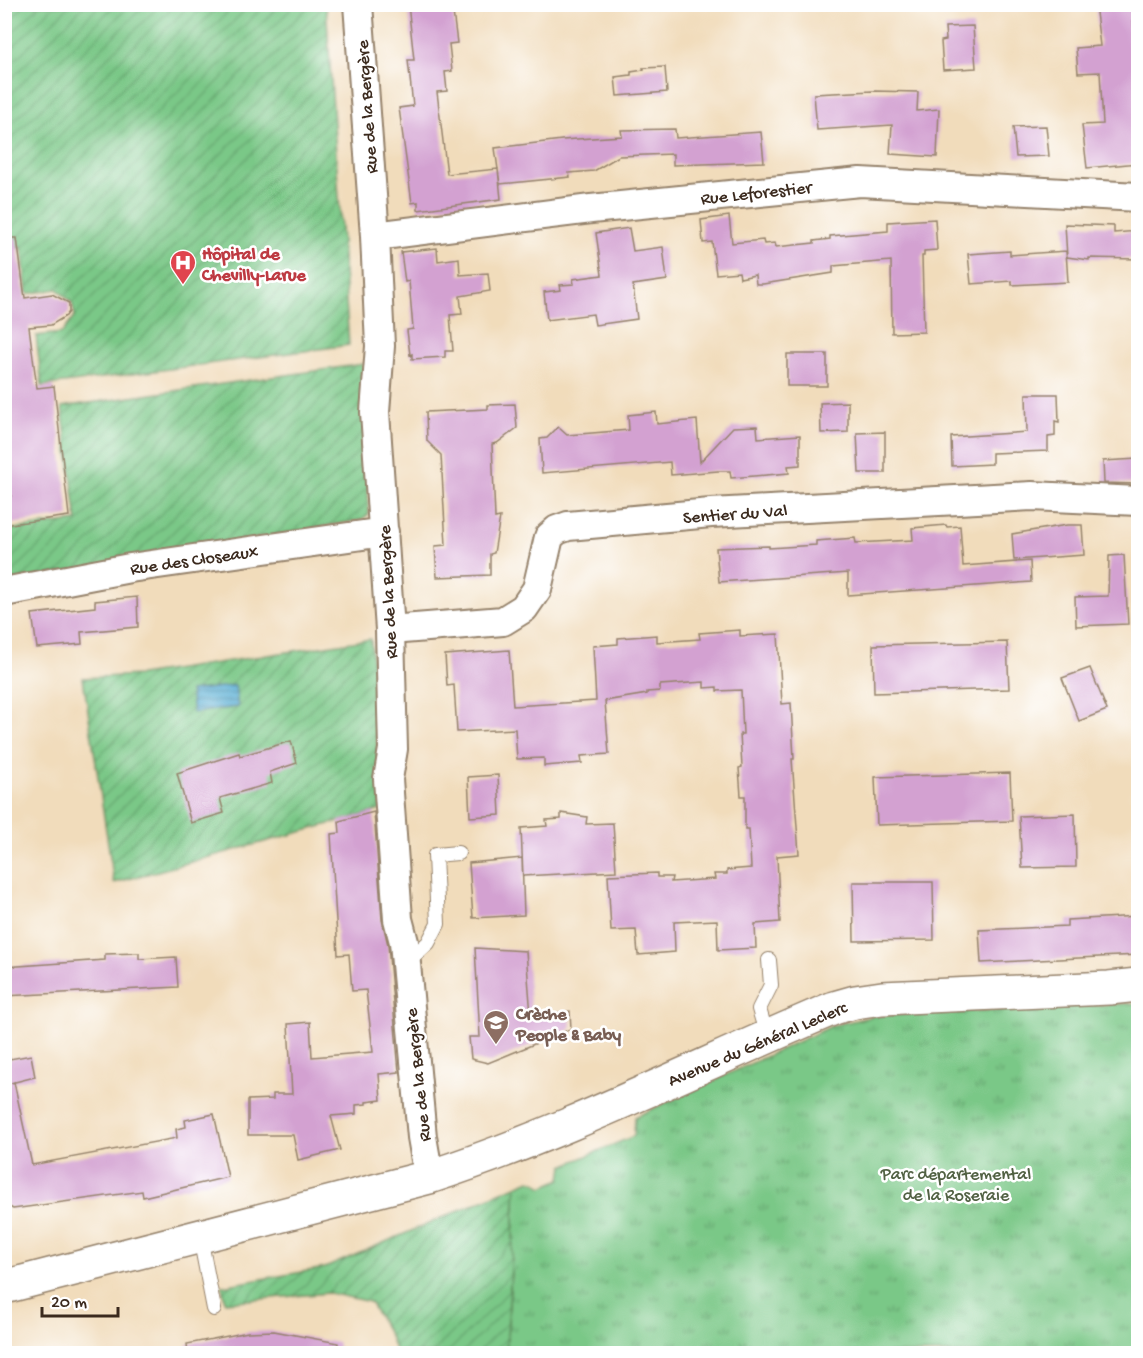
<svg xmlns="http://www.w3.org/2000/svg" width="1143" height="1358" font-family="'Gochi Hand',sans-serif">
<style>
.park{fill:url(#park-tufts);stroke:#5a7952;stroke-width:1.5}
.garden{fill:url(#garden-furrows);stroke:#5a7952;stroke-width:1.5}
.water{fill:url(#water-rules);stroke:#486c78;stroke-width:1.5}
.building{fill:#d3a1d1}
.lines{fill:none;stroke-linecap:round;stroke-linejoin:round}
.lane-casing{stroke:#96836c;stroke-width:16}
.street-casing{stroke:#96836c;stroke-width:32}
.secondary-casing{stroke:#96836c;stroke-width:36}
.lane{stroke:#fff;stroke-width:14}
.street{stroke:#fff;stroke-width:28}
.secondary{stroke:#fff;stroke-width:33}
.labels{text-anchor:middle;stroke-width:5;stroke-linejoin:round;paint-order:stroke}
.street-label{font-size:18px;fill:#3b2a1e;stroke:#fff}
.health-label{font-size:18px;font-weight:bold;fill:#be3a42;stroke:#fff;text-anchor:start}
.education-label{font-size:18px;font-weight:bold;fill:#785e54;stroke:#fff;text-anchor:start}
.park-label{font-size:18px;fill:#516143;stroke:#fff}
</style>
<defs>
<pattern id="park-tufts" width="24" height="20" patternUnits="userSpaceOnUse" patternTransform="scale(1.5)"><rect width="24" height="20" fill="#7ac887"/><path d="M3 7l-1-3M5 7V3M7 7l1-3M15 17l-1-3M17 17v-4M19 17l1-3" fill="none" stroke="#65a36e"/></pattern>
<pattern id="garden-furrows" width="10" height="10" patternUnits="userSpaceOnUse" patternTransform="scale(1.5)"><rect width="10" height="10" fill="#7ac887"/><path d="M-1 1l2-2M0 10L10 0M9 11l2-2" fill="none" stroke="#65a36e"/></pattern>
<pattern id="water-rules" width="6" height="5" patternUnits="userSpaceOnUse" patternTransform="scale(1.5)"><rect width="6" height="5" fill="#56add3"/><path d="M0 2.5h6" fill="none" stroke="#488dab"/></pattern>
</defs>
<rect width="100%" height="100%" fill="#fff"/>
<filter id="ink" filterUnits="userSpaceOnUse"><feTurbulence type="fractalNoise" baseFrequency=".0167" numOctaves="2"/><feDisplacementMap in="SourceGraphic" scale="12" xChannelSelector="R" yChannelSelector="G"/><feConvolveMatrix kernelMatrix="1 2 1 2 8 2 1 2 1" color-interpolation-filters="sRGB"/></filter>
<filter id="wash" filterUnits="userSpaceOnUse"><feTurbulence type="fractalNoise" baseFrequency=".008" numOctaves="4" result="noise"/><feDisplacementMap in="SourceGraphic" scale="24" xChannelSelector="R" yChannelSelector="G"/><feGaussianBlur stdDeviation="1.35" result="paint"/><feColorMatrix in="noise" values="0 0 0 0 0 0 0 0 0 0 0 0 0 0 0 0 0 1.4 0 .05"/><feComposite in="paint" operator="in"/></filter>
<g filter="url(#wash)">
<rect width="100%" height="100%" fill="#f1dcbb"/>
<path class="park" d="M 1138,1003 L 1138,1353 L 506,1354 L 516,1186 L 530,1180 L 538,1183 L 542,1187 L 561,1179 L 563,1166 L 634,1136 L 635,1117 L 834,1025 L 874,1016 Z"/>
<path class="garden" d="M 5,5 L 326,5 L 349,345 L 42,386 L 36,336 L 62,333 L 75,316 L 72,303 L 57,289 L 27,294 L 22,247 L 5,250 Z
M 363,364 L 369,514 L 361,520 L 5,582 L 5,530 L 77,521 L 62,407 Z
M 371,639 L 381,810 L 114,883 L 83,678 L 140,675 Z
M 516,1186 L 506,1353 L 396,1353 L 390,1336 L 370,1302 L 329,1293 L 225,1302 L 222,1286 L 325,1268 Z"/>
<path class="water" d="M 235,685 L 238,707 L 193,713 L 190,691 Z"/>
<g id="blocks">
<path class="building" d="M 408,4 L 452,4 L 457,43 L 449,44 L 452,71 L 445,72 L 447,91 L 437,92 L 447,174 L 498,169 L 501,199 L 418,210 L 418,202 L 412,203 L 399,108 L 413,106 L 408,60 L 414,60 Z
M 1095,4 L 1132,4 L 1138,89 L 1138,163 L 1087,168 L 1082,125 L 1103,124 L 1100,72 L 1078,73 L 1076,48 L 1100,46 Z
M 973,26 L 976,68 L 943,70 L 941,41 L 946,40 L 945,27 Z
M 665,67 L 667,92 L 617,96 L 615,77 L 631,75 L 631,72 L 644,70 L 643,68 Z
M 873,91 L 918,92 L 917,111 L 939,109 L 937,157 L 890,154 L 892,125 L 817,130 L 814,94 Z
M 1046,126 L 1049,156 L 1016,157 L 1013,127 Z
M 675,129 L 676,138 L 761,132 L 764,162 L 673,165 L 673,154 L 619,156 L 594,171 L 569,173 L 570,177 L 500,184 L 495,148 L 562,140 L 622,136 L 621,130 Z
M 729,216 L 732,243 L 763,240 L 764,244 L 775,243 L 776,247 L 814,243 L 814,241 L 830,239 L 830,236 L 888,231 L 888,222 L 935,219 L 937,250 L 924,251 L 924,256 L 922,256 L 924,332 L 892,333 L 891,261 L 833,266 L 833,273 L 763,284 L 756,284 L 755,275 L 740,278 L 739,272 L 716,274 L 712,242 L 703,243 L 701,220 Z
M 1065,224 L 1114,226 L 1114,233 L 1138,231 L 1138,259 L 1089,258 L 1089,260 L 1067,257 Z
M 629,228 L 633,251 L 663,247 L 667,280 L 633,285 L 637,319 L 595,325 L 593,314 L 547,320 L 544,292 L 561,290 L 560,285 L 574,284 L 573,279 L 602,275 L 596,233 Z
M 4,238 L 17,238 L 25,298 L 52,294 L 69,303 L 69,312 L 66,316 L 51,325 L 29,327 L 37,388 L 54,386 L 69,516 L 4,525 L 4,497 L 11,496 L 4,438 Z
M 437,248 L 438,261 L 459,258 L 460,275 L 488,273 L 490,291 L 460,296 L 462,314 L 450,315 L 453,351 L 445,351 L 445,357 L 412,359 L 412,354 L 410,355 L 407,330 L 413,329 L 409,281 L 405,282 L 401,252 Z
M 1010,251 L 1010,255 L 1066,251 L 1068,282 L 1012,285 L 1012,281 L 971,284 L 968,254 Z
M 787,354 L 827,354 L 827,386 L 787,386 Z
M 1026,394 L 1058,394 L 1059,422 L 1055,421 L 1055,436 L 1048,437 L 1048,451 L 992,453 L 992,464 L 952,466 L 951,437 L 1027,432 Z
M 848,402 L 848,432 L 821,433 L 820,403 Z
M 515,404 L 517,428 L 497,443 L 492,444 L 495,518 L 500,517 L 494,553 L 490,554 L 490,575 L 437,577 L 435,546 L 446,545 L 441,455 L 427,441 L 426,412 L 488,409 L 488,405 Z
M 656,412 L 657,424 L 697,420 L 700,462 L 733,427 L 757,426 L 758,438 L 800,435 L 800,465 L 788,466 L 789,473 L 731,478 L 730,471 L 718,471 L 671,475 L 670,462 L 542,473 L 540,439 L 547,438 L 558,427 L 567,435 L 629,430 L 628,415 Z
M 885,432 L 885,473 L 859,473 L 857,433 Z
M 1138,459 L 1138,484 L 1104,483 L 1103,461 Z
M 946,525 L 947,527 L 960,526 L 963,566 L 1030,561 L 1031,582 L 848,595 L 848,573 L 719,582 L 716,548 L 769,546 L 769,548 L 816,545 L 816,541 L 855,538 L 856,543 L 913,540 L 912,528 Z
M 1067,525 L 1082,525 L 1084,555 L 1014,560 L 1012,534 Z
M 1124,555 L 1128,624 L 1076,626 L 1075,597 L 1108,596 L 1109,556 Z
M 137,597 L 138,627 L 81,632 L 82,644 L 37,648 L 32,614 L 95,607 L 95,601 Z
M 740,630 L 740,636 L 778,634 L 782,704 L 791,703 L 794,759 L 792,759 L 799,854 L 777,856 L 780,922 L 755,924 L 756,948 L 718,950 L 717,920 L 674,922 L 675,952 L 638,955 L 636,930 L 611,931 L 608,875 L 657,873 L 657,877 L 672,877 L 671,882 L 715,879 L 714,874 L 727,874 L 727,870 L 751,868 L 749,829 L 745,829 L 745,796 L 741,796 L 739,768 L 742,767 L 740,734 L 743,734 L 741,690 L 717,691 L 717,687 L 704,688 L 704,682 L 660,685 L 660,691 L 647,692 L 647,694 L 605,701 L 609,754 L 581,756 L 582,763 L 544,766 L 544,758 L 517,759 L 515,729 L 457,732 L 454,685 L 447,686 L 445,655 L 509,650 L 513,706 L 596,701 L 593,646 L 618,644 L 618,638 L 657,635 L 657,642 L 700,639 L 699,633 Z
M 1007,642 L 1009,689 L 874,693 L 873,645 Z
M 1090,668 L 1107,710 L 1079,721 L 1062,678 Z
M 291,741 L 297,763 L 270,772 L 272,783 L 220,798 L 224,813 L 191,823 L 177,773 L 239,753 L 240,756 Z
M 1010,773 L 1012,821 L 877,825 L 875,777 Z
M 498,775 L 500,815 L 470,817 L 468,777 Z
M 374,812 L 382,920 L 388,945 L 399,1072 L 379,1074 L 381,1100 L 366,1102 L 366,1104 L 356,1105 L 356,1114 L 331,1116 L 340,1150 L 298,1160 L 293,1135 L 248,1135 L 248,1100 L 273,1099 L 273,1094 L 292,1094 L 288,1024 L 310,1022 L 312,1057 L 373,1052 L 366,990 L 352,991 L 349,954 L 338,955 L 331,834 L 340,833 L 339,821 Z
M 561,813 L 587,817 L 586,824 L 613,823 L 616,871 L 523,876 L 521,828 L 547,826 L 546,820 L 561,819 Z
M 1075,814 L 1076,867 L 1022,868 L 1019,816 Z
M 522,858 L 524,915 L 473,918 L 469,863 Z
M 853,882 L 933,882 L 934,940 L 854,941 Z
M 1138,916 L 1138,955 L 981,963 L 979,930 L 1067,926 L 1067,920 Z
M 475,948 L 526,951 L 531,1016 L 570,1011 L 571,1029 L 488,1063 L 471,1059 L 469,1037 L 480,1037 Z
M 139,953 L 139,959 L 176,957 L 178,987 L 4,996 L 4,967 L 105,960 L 105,954 Z
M 31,1055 L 35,1077 L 11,1083 L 14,1082 L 32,1165 L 177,1138 L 176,1129 L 186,1127 L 185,1120 L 214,1114 L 228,1177 L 143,1197 L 142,1191 L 13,1209 L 4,1204 L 4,1060 Z
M 274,1331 L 338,1343 L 337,1353 L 188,1353 L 187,1344 L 248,1332 Z"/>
</g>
</g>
<g filter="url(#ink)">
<use href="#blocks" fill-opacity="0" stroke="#96836c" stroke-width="1.5"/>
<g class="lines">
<defs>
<path id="lane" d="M 407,962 L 428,943 L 438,924 L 435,855 L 458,853
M 767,1036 L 759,1009 L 771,985 L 769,960
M 200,1237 L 214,1309"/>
<path id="street" d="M 358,4 L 375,236 L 380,346 L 375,412 L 390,630 L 393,749 L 388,779 L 398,919 L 404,942 L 422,1137 L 429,1177
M 375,236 L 591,209 L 860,182 L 1138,197
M 4,592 L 130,568 L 384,532
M 390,630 L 503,621 L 524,608 L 537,589 L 549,537 L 557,530 L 568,526 L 711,513 L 1032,496 L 1138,501"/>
<path id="secondary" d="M 4,1287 L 429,1177 C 568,1132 699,1065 834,1008 L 855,1002 L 882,998 L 1109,988 L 1138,985"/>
</defs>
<use href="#lane" class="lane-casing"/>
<use href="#street" class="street-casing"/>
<use href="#secondary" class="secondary-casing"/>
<use href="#lane" class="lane"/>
<use href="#street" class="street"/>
<use href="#secondary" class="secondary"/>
</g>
</g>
<defs>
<symbol id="hospital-pin" viewBox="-11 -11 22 30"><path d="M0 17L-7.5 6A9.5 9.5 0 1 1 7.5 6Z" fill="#e0444e" stroke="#fff"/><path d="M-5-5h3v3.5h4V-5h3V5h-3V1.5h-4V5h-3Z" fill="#fff"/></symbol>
<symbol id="school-pin" viewBox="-11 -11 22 30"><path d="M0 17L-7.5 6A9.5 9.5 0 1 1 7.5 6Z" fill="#8d6e63" stroke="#fff"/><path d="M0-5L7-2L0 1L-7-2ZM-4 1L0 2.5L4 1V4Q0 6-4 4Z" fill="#fff"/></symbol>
</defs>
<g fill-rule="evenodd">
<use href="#hospital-pin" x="168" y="248" width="30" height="40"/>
<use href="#school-pin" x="481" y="1008" width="30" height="40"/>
</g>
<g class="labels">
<g class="street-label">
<text transform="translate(366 107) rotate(-94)" y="6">Rue de la Bergère</text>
<text transform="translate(756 192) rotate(-6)" y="6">Rue Leforestier</text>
<text transform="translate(735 513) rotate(-4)" y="6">Sentier du Val</text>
<text transform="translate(194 559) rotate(-8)" y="6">Rue des Closeaux</text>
<text transform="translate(387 592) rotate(-93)" y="6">Rue de la Bergère</text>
<text transform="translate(757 1043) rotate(-23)" y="6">Avenue du Général Leclerc</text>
<text transform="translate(417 1075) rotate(-96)" y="6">Rue de la Bergère</text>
</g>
<g class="health-label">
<text x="202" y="259">Hôpital de<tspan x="202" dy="21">Chevilly-Larue</tspan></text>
</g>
<g class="education-label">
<text x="516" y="1019">Crèche<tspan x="516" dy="21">People &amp; Baby</tspan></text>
</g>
<g class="park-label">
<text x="956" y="1179">Parc départemental<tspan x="956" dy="21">de la Roseraie</tspan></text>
</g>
</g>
<rect width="1143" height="1358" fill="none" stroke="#fff" stroke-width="24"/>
<path d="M42 1307v9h76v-9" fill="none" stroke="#3b2a1e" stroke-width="3"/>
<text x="51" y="1307" font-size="18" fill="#3b2a1e" stroke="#ffffff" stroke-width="4.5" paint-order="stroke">20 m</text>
</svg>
